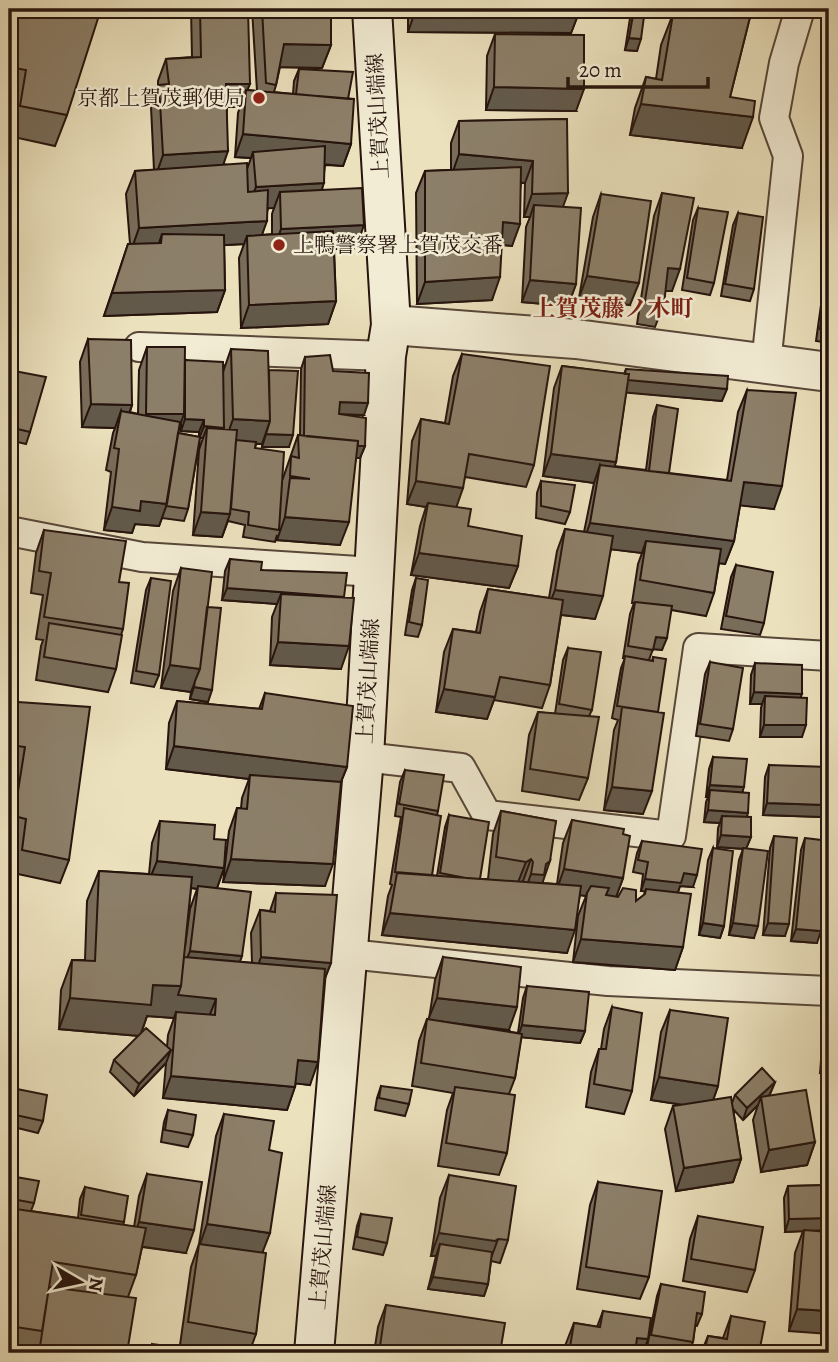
<svg xmlns="http://www.w3.org/2000/svg" width="838" height="1362" font-family="Alegreya,'Noto Serif JP',serif">
<style>
.lines{fill:none;stroke-linecap:round;stroke-linejoin:round}
.lane-casing{stroke:#574739;stroke-width:32}
.street-casing{stroke:#574739;stroke-width:42}
.secondary-casing{stroke:#26140d;stroke-width:42}
.lane{stroke:#f2ecd4;stroke-width:28}
.street{stroke:#f2ecd4;stroke-width:38}
.secondary{stroke:#f2ecd4;stroke-width:38}
.wall{fill:#786d5a;stroke:#26140d;stroke-width:2;fill-rule:evenodd}
.shaded-wall{fill:#62594a;stroke:#26140d;stroke-width:2}
.building{fill:#8c7f69;stroke:#26140d;stroke-width:2}
.poi-dot{fill:#8f2418;stroke:#f2ecd4;stroke-width:2.5}
.labels{text-anchor:middle;stroke-width:5;stroke-linejoin:round;paint-order:stroke}
.poi-label{font-size:21px;fill:#26140d;stroke:#f2ecd4;text-anchor:end}
.street-label{font-size:21px;fill:#26140d;stroke:#f2ecd4}
.neighbourhood-label{font-size:23px;font-weight:bold;fill:#7a1f14;stroke:#f2ecd4}
</style>
<rect width="100%" height="100%" fill="#ebe1bd"/>
<filter id="stains"><feTurbulence type="fractalNoise" baseFrequency=".00286" numOctaves="4"/><feColorMatrix values="0 0 0 0 .2 0 0 0 0 .09 0 0 0 0 .02 0 0 0 .5 -.17"/></filter>
<radialGradient id="worn" r=".72"><stop offset=".6" stop-color="#630" stop-opacity="0"/><stop offset="1" stop-color="#630" stop-opacity=".3"/></radialGradient>
<g class="lines">
<defs>
<path id="lane" d="M 139,347 L 386,356
M 766,364 L 788,156 L 774,118 L 784,63 L 800,9
M 9,531 L 142,557 L 374,572
M 364,757 L 461,768 L 487,815 L 671,836 L 698,648 L 829,656
M 349,954 L 608,981 L 829,991"/>
<path id="street" d="M 391,325 L 576,339 L 829,372"/>
<path id="secondary" d="M 314,1353 L 364,757 L 386,356 L 391,325 L 372,9"/>
</defs>
<use href="#lane" class="lane-casing"/>
<use href="#street" class="street-casing"/>
<use href="#secondary" class="secondary-casing"/>
<use href="#lane" class="lane"/>
<use href="#street" class="street"/>
<use href="#secondary" class="secondary"/>
</g>
<path class="wall" d="M 9,9 L 67,115 L 55,146 L 9,136 L 15,101 L 9,100 Z
M 191,9 L 248,9 L 248,90 L 257,91 L 252,9 L 331,9 L 331,45 L 322,68 L 280,67 L 276,85 L 274,92 L 293,94 L 294,81 L 299,69 L 348,99 L 351,144 L 343,166 L 325,165 L 322,190 L 356,248 L 334,249 L 336,301 L 328,324 L 241,328 L 239,258 L 244,244 L 224,245 L 225,290 L 217,312 L 104,316 L 128,244 L 130,244 L 126,194 L 135,171 L 154,170 L 151,107 L 158,87 L 158,81 L 166,59 L 192,57 ZM 227,107 L 240,107 L 238,113 L 235,157 L 251,158 L 247,169 L 223,164 ZM 268,208 L 274,208 L 272,214 L 272,234 L 262,235 Z
M 408,9 L 580,9 L 571,33 L 408,32 Z
M 613,9 L 629,9 L 627,15 L 612,12 Z
M 633,9 L 645,9 L 637,51 L 625,50 L 630,18 Z
M 685,9 L 752,9 L 730,97 L 742,148 L 630,135 L 635,108 L 646,77 L 656,79 L 661,45 L 673,14 L 684,16 Z
M 495,34 L 576,111 L 486,110 L 487,56 Z
M 567,119 L 563,207 L 576,284 L 568,306 L 522,302 L 526,227 L 530,217 L 524,217 L 525,183 L 521,183 L 512,246 L 502,245 L 492,300 L 417,304 L 416,193 L 425,171 L 451,170 L 451,143 L 459,121 Z
M 662,193 L 672,291 L 665,291 L 664,304 L 655,327 L 637,324 L 654,216 Z
M 601,194 L 630,305 L 579,298 L 593,217 Z
M 698,208 L 714,283 L 710,295 L 682,290 L 693,220 Z
M 738,213 L 754,289 L 750,301 L 721,296 L 733,225 Z
M 829,261 L 829,343 L 816,341 L 821,305 L 826,293 Z
M 88,339 L 132,405 L 130,412 L 138,414 L 139,370 L 147,347 L 223,372 L 231,349 L 269,370 L 289,447 L 262,447 L 262,444 L 256,444 L 255,448 L 283,478 L 298,435 L 300,436 L 301,369 L 305,357 L 333,371 L 364,415 L 344,415 L 365,446 L 360,458 L 356,458 L 340,545 L 277,540 L 277,535 L 275,542 L 243,537 L 245,525 L 228,521 L 222,537 L 193,535 L 199,450 L 203,438 L 200,438 L 188,509 L 184,521 L 162,518 L 159,526 L 135,524 L 132,533 L 104,530 L 111,472 L 106,470 L 113,433 L 115,428 L 82,427 L 80,362 ZM 181,424 L 181,431 L 199,432 L 199,437 L 178,433 Z
M 462,354 L 534,465 L 526,487 L 465,477 L 456,507 L 468,526 L 518,566 L 509,588 L 411,575 L 420,526 L 426,507 L 407,504 L 412,441 L 421,419 L 445,423 L 453,376 Z
M 562,366 L 624,374 L 626,369 L 722,401 L 626,392 L 616,462 L 614,466 L 646,470 L 653,417 L 657,405 L 669,473 L 727,480 L 738,412 L 747,390 L 774,509 L 740,505 L 734,541 L 725,564 L 719,563 L 714,593 L 706,616 L 671,610 L 662,650 L 653,649 L 649,660 L 652,661 L 653,657 L 643,814 L 604,810 L 614,730 L 618,720 L 612,718 L 621,668 L 625,658 L 623,658 L 630,614 L 634,603 L 632,603 L 638,564 L 642,553 L 611,549 L 595,619 L 561,615 L 550,685 L 542,708 L 494,700 L 487,719 L 436,712 L 444,652 L 453,629 L 476,632 L 480,612 L 488,589 L 549,598 L 557,551 L 565,529 L 584,532 L 594,483 L 543,476 L 554,388 Z
M 9,370 L 30,432 L 26,444 L 9,440 Z
M 541,481 L 570,512 L 565,524 L 536,518 L 537,493 Z
M 44,530 L 119,582 L 123,629 L 121,635 L 116,669 L 108,692 L 36,680 L 41,646 L 43,640 L 36,639 L 43,595 L 31,593 L 36,553 Z
M 230,559 L 344,598 L 341,669 L 270,665 L 272,617 L 277,604 L 222,600 L 225,571 Z
M 736,565 L 764,623 L 760,635 L 721,629 L 731,577 Z
M 181,568 L 207,607 L 208,702 L 190,699 L 191,692 L 161,688 L 173,591 Z
M 151,578 L 159,675 L 154,687 L 131,683 L 146,590 Z
M 416,578 L 422,625 L 418,637 L 405,635 L 412,590 Z
M 568,648 L 592,710 L 589,716 L 588,778 L 579,800 L 522,791 L 529,735 L 538,712 L 555,714 L 563,660 Z
M 710,662 L 733,729 L 729,741 L 696,736 L 705,674 Z
M 755,663 L 800,698 L 802,737 L 760,737 L 761,708 L 762,704 L 750,704 L 751,675 Z
M 265,693 L 347,767 L 341,782 L 325,886 L 223,882 L 229,831 L 237,808 L 241,808 L 242,798 L 249,779 L 166,769 L 169,723 L 177,701 L 259,709 Z
M 18,702 L 69,860 L 60,883 L 13,873 L 18,841 L 9,839 L 9,818 L 16,769 L 9,768 L 9,728 Z
M 713,757 L 743,792 L 751,837 L 746,848 L 754,938 L 729,935 L 739,860 L 743,849 L 717,847 L 718,828 L 720,823 L 704,822 L 706,802 L 708,797 L 706,797 L 709,769 Z
M 769,765 L 821,817 L 763,815 L 765,777 Z
M 405,770 L 438,811 L 437,815 L 432,875 L 437,876 L 445,827 L 449,815 L 480,879 L 488,879 L 493,834 L 501,811 L 556,821 L 542,883 L 557,884 L 563,843 L 572,820 L 623,834 L 623,878 L 616,897 L 636,901 L 644,895 L 645,891 L 641,891 L 643,874 L 633,872 L 637,853 L 642,841 L 693,887 L 680,886 L 678,892 L 683,947 L 675,970 L 573,962 L 578,916 L 586,896 L 580,895 L 567,953 L 382,935 L 388,896 L 392,885 L 390,884 L 401,817 L 395,816 L 400,782 Z
M 160,821 L 214,839 L 224,868 L 217,888 L 240,962 L 252,963 L 251,933 L 260,910 L 270,911 L 276,893 L 331,963 L 324,981 L 310,1085 L 296,1083 L 287,1110 L 163,1098 L 166,1063 L 134,1096 L 110,1072 L 114,1060 L 139,1036 L 59,1029 L 61,990 L 72,960 L 85,960 L 87,901 L 99,871 L 149,874 L 152,843 ZM 191,888 L 197,889 L 190,909 L 185,947 ZM 147,1016 L 174,1018 L 168,1035 L 167,1047 L 141,1034 Z
M 774,836 L 785,936 L 763,935 L 770,848 Z
M 805,838 L 817,943 L 791,941 L 801,850 Z
M 713,848 L 724,926 L 720,938 L 699,935 L 708,860 Z
M 443,957 L 509,1030 L 460,1024 L 518,1033 L 523,998 L 527,986 L 585,1031 L 580,1043 L 521,1037 L 515,1078 L 509,1094 L 507,1153 L 499,1175 L 438,1166 L 447,1110 L 453,1093 L 412,1086 L 419,1041 L 427,1019 L 429,1019 L 435,980 Z
M 612,1007 L 632,1091 L 624,1114 L 586,1107 L 591,1072 L 599,1049 L 601,1049 L 604,1029 Z
M 829,1007 L 829,1074 L 820,1073 L 824,1021 Z
M 670,1010 L 718,1086 L 713,1100 L 732,1103 L 735,1095 L 775,1082 L 770,1094 L 768,1096 L 815,1142 L 807,1165 L 761,1172 L 753,1120 L 758,1105 L 743,1120 L 733,1109 L 741,1159 L 733,1182 L 676,1191 L 665,1129 L 673,1106 L 683,1105 L 651,1100 L 661,1032 Z
M 381,1086 L 409,1104 L 405,1116 L 375,1110 L 377,1098 Z
M 17,1089 L 43,1121 L 38,1133 L 9,1126 L 9,1116 Z
M 168,1110 L 193,1135 L 188,1147 L 161,1142 L 164,1122 Z
M 224,1114 L 269,1150 L 263,1252 L 256,1334 L 249,1353 L 229,1353 L 180,1345 L 191,1267 L 199,1244 L 216,1136 Z
M 147,1174 L 186,1253 L 142,1247 L 136,1275 L 128,1297 L 127,1353 L 9,1353 L 9,1206 L 12,1189 L 16,1177 L 34,1203 L 31,1211 L 78,1218 L 80,1199 L 85,1187 L 124,1222 L 123,1225 L 134,1227 L 139,1196 Z
M 449,1175 L 508,1240 L 500,1263 L 491,1261 L 488,1284 L 484,1296 L 428,1289 L 436,1256 L 431,1256 L 440,1198 Z
M 598,1182 L 649,1277 L 640,1299 L 577,1289 L 590,1205 Z
M 829,1185 L 829,1230 L 811,1231 L 829,1232 L 789,1331 L 795,1253 L 803,1231 L 785,1232 L 784,1198 L 788,1186 Z
M 361,1214 L 387,1243 L 383,1255 L 353,1249 L 357,1226 Z
M 698,1216 L 755,1270 L 747,1292 L 683,1281 L 690,1239 Z
M 661,1284 L 702,1314 L 697,1326 L 695,1325 L 693,1342 L 688,1353 L 647,1347 L 657,1296 Z
M 386,1305 L 500,1353 L 374,1353 L 378,1327 Z
M 603,1311 L 648,1339 L 643,1353 L 564,1353 L 565,1346 L 574,1323 L 597,1327 Z
M 731,1316 L 759,1353 L 701,1353 L 708,1336 L 723,1338 Z"/>
<path class="shaded-wall" d="M 416,9 L 580,10 L 571,33 L 408,32 Z
M 629,38 L 641,39 L 637,51 L 625,50 Z
M 284,44 L 331,45 L 322,68 L 275,67 Z
M 226,84 L 250,84 L 240,107 L 218,107 Z
M 494,87 L 584,89 L 576,111 L 486,110 Z
M 641,104 L 753,117 L 742,148 L 630,135 Z
M 243,134 L 351,144 L 343,166 L 254,158 L 253,152 L 251,158 L 235,157 Z
M 228,151 L 220,174 L 155,178 L 163,155 Z
M 459,154 L 533,161 L 525,183 L 451,177 Z
M 324,183 L 316,206 L 280,192 L 274,208 L 247,209 L 256,187 Z
M 568,193 L 560,215 L 534,205 L 530,217 L 524,217 L 532,194 Z
M 267,221 L 259,243 L 247,236 L 244,244 L 159,249 L 162,234 L 157,249 L 131,251 L 139,228 Z
M 503,222 L 520,224 L 512,246 L 495,244 Z
M 364,225 L 356,248 L 273,252 L 281,229 Z
M 668,268 L 680,269 L 672,291 L 659,291 Z
M 587,276 L 639,283 L 630,305 L 579,298 Z
M 500,277 L 492,300 L 417,304 L 425,282 Z
M 530,280 L 576,284 L 568,306 L 522,302 Z
M 829,281 L 829,293 L 825,293 Z
M 225,290 L 217,312 L 104,316 L 112,293 Z
M 336,301 L 328,324 L 241,328 L 249,305 Z
M 624,379 L 727,389 L 722,401 L 620,392 Z
M 340,402 L 368,403 L 364,415 L 336,414 Z
M 91,404 L 132,405 L 124,428 L 121,411 L 115,428 L 82,427 Z
M 146,414 L 184,414 L 176,437 L 138,437 Z
M 185,419 L 204,420 L 199,432 L 181,431 Z
M 233,419 L 270,421 L 262,444 L 225,442 Z
M 204,426 L 224,428 L 219,440 L 207,428 L 203,438 L 199,438 Z
M 266,434 L 293,435 L 289,447 L 262,447 Z
M 304,446 L 365,446 L 360,458 L 300,458 Z
M 551,454 L 616,462 L 608,485 L 600,465 L 594,483 L 543,476 Z
M 416,481 L 463,488 L 455,511 L 428,503 L 426,507 L 407,504 Z
M 744,482 L 782,486 L 774,509 L 736,505 Z
M 141,501 L 167,504 L 159,526 L 135,524 L 132,533 L 104,530 L 112,507 Z
M 201,512 L 230,514 L 222,537 L 193,535 Z
M 285,517 L 349,522 L 340,545 L 277,540 Z
M 590,523 L 734,541 L 725,564 L 644,554 L 646,541 L 642,553 L 582,546 Z
M 419,553 L 518,566 L 509,588 L 411,575 Z
M 227,588 L 344,597 L 281,594 L 277,604 L 222,600 Z
M 555,590 L 603,596 L 595,619 L 546,613 Z
M 656,637 L 667,638 L 662,650 L 651,649 Z
M 278,642 L 349,646 L 341,669 L 270,665 Z
M 170,665 L 200,669 L 191,692 L 161,688 Z
M 194,687 L 212,690 L 208,702 L 190,699 Z
M 444,689 L 495,697 L 487,719 L 436,712 Z
M 754,692 L 802,694 L 797,706 L 765,696 L 762,704 L 750,704 Z
M 764,725 L 806,725 L 802,737 L 760,737 Z
M 174,746 L 347,767 L 338,789 L 250,775 L 249,779 L 166,769 Z
M 710,785 L 744,787 L 740,799 L 710,790 L 708,797 L 706,797 Z
M 612,787 L 652,791 L 643,814 L 604,810 Z
M 767,803 L 826,805 L 821,817 L 763,815 Z
M 708,810 L 748,813 L 744,825 L 722,816 L 720,823 L 704,822 Z
M 721,835 L 751,837 L 746,849 L 717,847 Z
M 231,859 L 333,864 L 325,886 L 223,882 Z
M 531,859 L 523,881 L 517,885 L 526,862 Z
M 157,861 L 224,868 L 216,891 L 148,883 Z
M 550,861 L 542,884 L 523,897 L 531,874 Z
M 564,869 L 623,878 L 615,900 L 587,893 L 586,896 L 556,892 Z
M 684,873 L 697,875 L 693,887 L 680,886 L 677,895 L 641,891 L 645,879 Z
M 390,913 L 575,930 L 567,953 L 382,935 Z
M 703,923 L 724,926 L 720,938 L 699,935 Z
M 733,923 L 758,926 L 754,938 L 729,935 Z
M 768,923 L 789,924 L 785,936 L 763,935 Z
M 796,929 L 821,931 L 817,943 L 791,941 Z
M 581,939 L 683,947 L 675,970 L 573,962 Z
M 190,951 L 242,956 L 234,978 L 181,973 Z
M 261,957 L 331,963 L 322,985 L 253,980 Z
M 153,985 L 181,986 L 216,999 L 207,1022 L 176,1012 L 174,1018 L 147,1016 L 140,1036 L 59,1029 L 70,998 Z
M 437,998 L 517,1007 L 509,1030 L 428,1020 Z
M 522,1025 L 585,1031 L 580,1043 L 518,1037 Z
M 171,1050 L 166,1063 L 134,1096 L 139,1084 Z
M 828,1050 L 829,1051 L 829,1074 L 820,1073 Z
M 298,1060 L 318,1062 L 310,1085 L 290,1083 Z
M 171,1076 L 295,1087 L 287,1110 L 163,1098 Z
M 659,1077 L 718,1086 L 710,1109 L 651,1100 Z
M 775,1082 L 770,1094 L 762,1102 L 761,1097 L 758,1105 L 743,1120 L 747,1108 Z
M 815,1142 L 807,1165 L 761,1172 L 769,1150 Z
M 741,1159 L 733,1182 L 676,1191 L 684,1168 Z
M 829,1218 L 829,1230 L 785,1232 L 789,1219 Z
M 139,1222 L 194,1230 L 186,1253 L 131,1245 Z
M 207,1224 L 270,1233 L 261,1256 L 199,1247 Z
M 439,1233 L 498,1239 L 490,1261 L 440,1244 L 436,1256 L 431,1256 Z
M 433,1277 L 488,1284 L 484,1296 L 428,1289 Z
M 797,1309 L 829,1311 L 829,1334 L 789,1331 Z
M 637,1338 L 648,1339 L 643,1353 L 632,1353 Z"/>
<path class="building" d="M 9,9 L 101,9 L 67,115 L 20,106 L 26,70 L 9,67 Z
M 200,9 L 248,9 L 250,84 L 226,84 L 228,151 L 163,155 L 159,85 L 169,84 L 166,59 L 201,57 Z
M 262,9 L 331,9 L 331,45 L 284,44 L 276,85 L 266,83 Z
M 416,9 L 580,9 L 580,10 Z
M 634,9 L 645,9 L 641,39 L 629,38 Z
M 690,9 L 752,9 L 730,97 L 755,101 L 753,117 L 641,104 L 646,77 L 662,80 L 673,14 L 689,17 Z
M 495,34 L 584,35 L 584,89 L 494,87 Z
M 299,69 L 353,72 L 348,99 L 296,94 Z
M 246,90 L 354,99 L 351,144 L 243,134 Z
M 567,119 L 568,193 L 532,194 L 533,161 L 459,154 L 459,121 Z
M 325,146 L 324,183 L 256,187 L 253,152 Z
M 247,163 L 248,192 L 268,190 L 267,221 L 139,228 L 135,171 Z
M 521,167 L 520,224 L 503,222 L 500,277 L 425,282 L 425,171 Z
M 362,188 L 364,225 L 281,229 L 280,192 Z
M 662,193 L 694,198 L 680,269 L 668,268 L 664,304 L 645,301 Z
M 601,194 L 651,201 L 639,283 L 587,276 Z
M 534,205 L 581,208 L 576,284 L 530,280 Z
M 698,208 L 728,212 L 714,283 L 687,278 Z
M 738,213 L 763,217 L 754,289 L 725,284 Z
M 333,231 L 336,301 L 249,305 L 247,236 Z
M 162,234 L 224,235 L 225,290 L 112,293 L 128,244 L 161,243 Z
M 826,293 L 829,293 L 829,331 L 820,329 Z
M 88,339 L 131,340 L 132,405 L 91,404 Z
M 147,347 L 185,347 L 184,414 L 146,414 Z
M 231,349 L 268,351 L 270,421 L 233,419 Z
M 462,354 L 550,366 L 534,465 L 469,454 L 463,488 L 416,481 L 421,419 L 449,424 Z
M 330,355 L 333,371 L 369,373 L 368,403 L 340,402 L 339,414 L 366,418 L 365,446 L 358,446 L 358,441 L 304,436 L 305,357 Z
M 185,360 L 223,362 L 224,428 L 204,426 L 204,420 L 185,419 Z
M 562,366 L 629,374 L 616,462 L 551,454 Z
M 626,369 L 728,376 L 727,389 L 628,380 L 629,374 L 625,374 Z
M 9,370 L 46,377 L 30,432 L 9,427 Z
M 269,370 L 298,371 L 293,435 L 266,434 L 270,421 Z
M 747,390 L 796,393 L 782,486 L 744,482 L 734,541 L 590,523 L 600,465 L 731,481 Z
M 657,405 L 678,409 L 669,473 L 649,471 Z
M 121,411 L 180,422 L 167,504 L 141,501 L 140,511 L 112,507 L 119,449 L 114,448 Z
M 207,428 L 237,430 L 230,514 L 201,512 Z
M 178,433 L 200,437 L 188,509 L 166,506 Z
M 298,435 L 358,441 L 349,522 L 285,517 L 290,478 L 310,479 L 290,476 L 291,456 L 299,458 Z
M 236,440 L 256,442 L 255,448 L 284,452 L 279,530 L 248,525 L 249,512 L 231,509 Z
M 541,481 L 575,485 L 570,512 L 541,506 Z
M 428,503 L 471,509 L 468,526 L 522,536 L 518,566 L 419,553 Z
M 565,529 L 613,536 L 603,596 L 555,590 Z
M 44,530 L 126,541 L 119,582 L 129,583 L 123,629 L 44,617 L 51,573 L 39,571 Z
M 646,541 L 721,549 L 714,593 L 640,580 Z
M 230,559 L 262,562 L 261,570 L 347,573 L 344,597 L 227,588 Z
M 736,565 L 773,572 L 764,623 L 726,616 Z
M 181,568 L 212,572 L 200,669 L 170,665 Z
M 151,578 L 171,581 L 159,675 L 136,671 Z
M 416,578 L 428,580 L 422,625 L 409,622 Z
M 488,589 L 563,600 L 550,685 L 500,677 L 495,697 L 444,689 L 453,629 L 480,633 Z
M 281,594 L 354,598 L 349,646 L 278,642 Z
M 635,602 L 672,606 L 667,638 L 656,637 L 653,650 L 628,646 Z
M 207,607 L 221,608 L 212,690 L 194,687 L 195,681 L 200,669 Z
M 49,623 L 122,635 L 116,669 L 44,657 Z
M 568,648 L 601,652 L 592,710 L 559,704 Z
M 625,656 L 653,661 L 653,657 L 666,659 L 658,712 L 617,706 Z
M 710,662 L 743,668 L 733,729 L 700,724 Z
M 755,663 L 802,665 L 802,694 L 754,692 Z
M 265,693 L 353,706 L 347,767 L 174,746 L 177,701 L 262,709 Z
M 765,696 L 807,698 L 806,725 L 764,725 Z
M 18,702 L 90,707 L 69,860 L 22,850 L 26,819 L 14,816 L 25,747 L 10,745 Z
M 622,707 L 664,713 L 652,791 L 612,787 Z
M 538,712 L 599,717 L 588,778 L 530,769 Z
M 713,757 L 747,759 L 744,787 L 710,785 Z
M 769,765 L 828,767 L 826,805 L 767,803 Z
M 405,770 L 444,775 L 438,811 L 399,804 Z
M 250,775 L 341,782 L 333,864 L 231,859 L 237,808 L 247,809 Z
M 710,790 L 749,793 L 748,813 L 708,810 Z
M 404,808 L 441,816 L 432,875 L 395,872 Z
M 501,811 L 556,821 L 550,861 L 546,864 L 544,875 L 531,874 L 533,862 L 531,859 L 526,862 L 496,857 Z
M 449,815 L 489,822 L 480,879 L 466,878 L 440,873 Z
M 722,816 L 751,817 L 751,837 L 721,835 Z
M 572,820 L 624,829 L 623,834 L 630,836 L 623,878 L 564,869 Z
M 160,821 L 215,825 L 214,839 L 226,840 L 224,868 L 157,861 Z
M 774,836 L 797,838 L 789,924 L 768,923 Z
M 805,838 L 829,841 L 829,856 L 821,931 L 796,929 Z
M 642,841 L 702,849 L 697,875 L 684,873 L 681,883 L 645,879 L 648,862 L 638,860 Z
M 713,848 L 733,851 L 724,926 L 703,923 Z
M 743,848 L 768,851 L 758,926 L 733,923 Z
M 99,871 L 192,877 L 181,986 L 153,985 L 151,1005 L 70,998 L 72,960 L 95,961 Z
M 397,873 L 581,886 L 575,930 L 390,913 Z
M 198,886 L 251,892 L 242,956 L 190,951 Z
M 591,886 L 609,888 L 606,895 L 618,897 L 623,888 L 636,890 L 636,901 L 645,894 L 646,889 L 691,894 L 683,947 L 581,939 L 587,893 Z
M 276,893 L 337,895 L 331,963 L 261,957 L 260,910 L 275,912 Z
M 184,957 L 325,969 L 318,1062 L 298,1060 L 295,1087 L 171,1076 L 176,1012 L 215,1015 L 216,999 L 178,995 L 181,986 Z
M 443,957 L 521,967 L 517,1007 L 437,998 Z
M 527,986 L 589,992 L 585,1031 L 522,1025 Z
M 612,1007 L 642,1013 L 632,1091 L 594,1084 L 599,1049 L 606,1049 Z
M 670,1010 L 728,1018 L 718,1086 L 659,1077 Z
M 427,1019 L 522,1034 L 515,1078 L 421,1063 Z
M 146,1028 L 171,1050 L 139,1084 L 114,1060 Z
M 762,1068 L 775,1082 L 747,1108 L 735,1095 Z
M 381,1086 L 412,1090 L 409,1104 L 379,1098 Z
M 455,1087 L 515,1095 L 507,1153 L 446,1143 Z
M 17,1089 L 47,1095 L 43,1121 L 11,1114 Z
M 806,1090 L 815,1142 L 769,1150 L 761,1097 Z
M 731,1097 L 741,1159 L 684,1168 L 673,1106 Z
M 168,1110 L 196,1115 L 193,1135 L 165,1130 Z
M 224,1114 L 274,1121 L 269,1150 L 282,1153 L 270,1233 L 207,1224 Z
M 147,1174 L 202,1182 L 194,1230 L 139,1222 Z
M 449,1175 L 516,1186 L 508,1240 L 498,1239 L 495,1241 L 439,1233 Z
M 16,1177 L 39,1181 L 34,1203 L 12,1199 Z
M 598,1182 L 662,1191 L 649,1277 L 586,1267 Z
M 829,1185 L 829,1218 L 789,1219 L 788,1186 Z
M 85,1187 L 128,1196 L 124,1222 L 81,1215 Z
M 9,1208 L 146,1228 L 136,1275 L 53,1262 L 42,1331 L 9,1326 Z
M 361,1214 L 392,1218 L 387,1243 L 357,1237 Z
M 698,1216 L 763,1227 L 755,1270 L 691,1259 Z
M 804,1230 L 829,1232 L 829,1311 L 797,1309 Z
M 199,1244 L 266,1253 L 256,1334 L 188,1322 Z
M 440,1244 L 492,1252 L 488,1284 L 433,1277 Z
M 661,1284 L 705,1292 L 702,1314 L 697,1313 L 693,1342 L 651,1335 Z
M 49,1287 L 136,1298 L 127,1353 L 39,1353 Z
M 386,1305 L 505,1323 L 500,1353 L 379,1353 Z
M 603,1311 L 651,1318 L 648,1339 L 637,1338 L 635,1353 L 569,1353 L 574,1323 L 600,1327 Z
M 731,1316 L 765,1322 L 759,1353 L 704,1353 L 708,1336 L 727,1339 Z
M 152,1344 L 218,1353 L 151,1353 Z"/>
<g class="poi-dot">
<circle cx="259" cy="98" r="7"/>
<circle cx="279" cy="245" r="7"/>
</g>
<g class="labels">
<g class="poi-label">
<text x="245" y="105">京都上賀茂郵便局</text>
<text x="293" y="252" text-anchor="start">上鴨警察署上賀茂交番</text>
</g>
<g class="street-label">
<text transform="translate(378 116) rotate(-93)" y="7">上賀茂山端線</text>
<text transform="translate(368 681) rotate(-87)" y="7">上賀茂山端線</text>
<text transform="translate(323 1247) rotate(-85)" y="7">上賀茂山端線</text>
</g>
<g class="neighbourhood-label">
<text x="613" y="316">上賀茂藤ノ木町</text>
</g>
</g>
<rect width="838" height="1362" fill="none" stroke="#ebe1bd" stroke-width="35"/>
<rect x="10" y="10" width="817" height="1341" fill="none" stroke="#26140d" stroke-width="3.5"/>
<rect x="18" y="18" width="803" height="1327" fill="none" stroke="#26140d" stroke-width="2"/>
<g transform="translate(80 1282) rotate(99)" stroke="#f2ecd4" stroke-width="5" paint-order="stroke">
<path d="M0-5L12 26L0 18L-12 26Z" fill="#26140d"/>
<text y="-10" font-size="19" font-weight="bold" text-anchor="middle" fill="#26140d">N</text>
</g>
<path d="M568 77v10h140v-10" fill="none" stroke="#26140d" stroke-width="3.5"/>
<text x="579" y="77" font-size="21" fill="#26140d" stroke="#f2ecd4" stroke-width="5" paint-order="stroke">20 m</text>
<rect width="100%" height="100%" filter="url(#stains)"/>
<rect width="100%" height="100%" fill="url(#worn)"/>
</svg>
